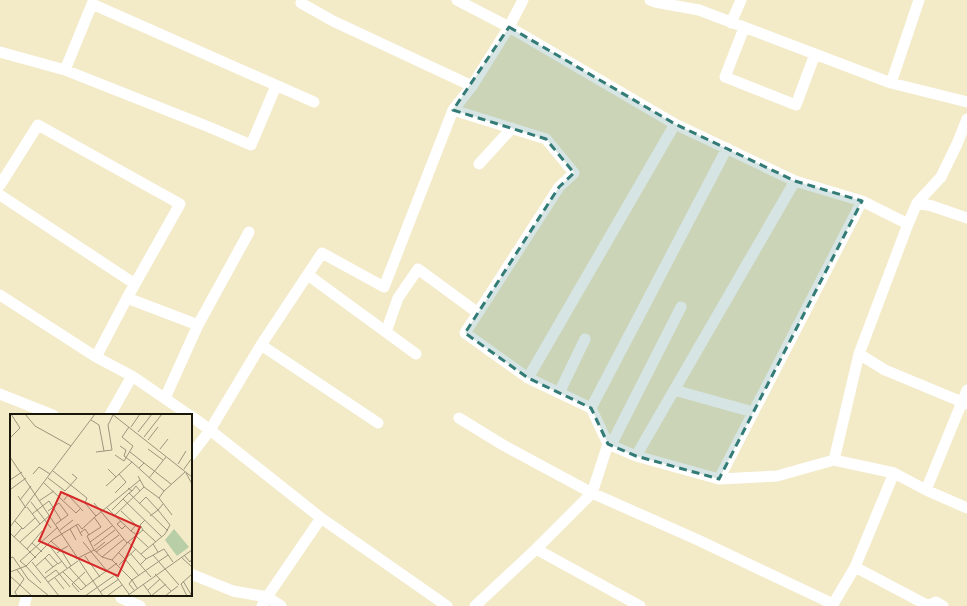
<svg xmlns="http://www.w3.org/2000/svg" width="967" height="606" font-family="Raleway,sans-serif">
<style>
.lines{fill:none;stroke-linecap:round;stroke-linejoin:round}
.minor{stroke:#fff;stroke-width:11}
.marked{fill:#337b76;fill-opacity:0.2;stroke:#337b76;stroke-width:3;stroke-dasharray:8 5;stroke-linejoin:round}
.inset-road{fill:none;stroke:#9c957c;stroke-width:1}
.view{fill:#d62828;fill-opacity:0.15;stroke:#d62828;stroke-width:2}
.inset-edge{fill:none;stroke:#19160a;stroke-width:2}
</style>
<rect width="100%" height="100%" fill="#f3eac8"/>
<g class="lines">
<path class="minor" d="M 457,0 L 509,27 L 675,124 L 795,181 L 862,201 L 908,224
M 650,0 L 655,2 L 699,10 L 891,83
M 919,0 L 891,83 L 967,102
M 731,23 L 741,0
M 744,28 L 725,77 L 796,105 L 815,54
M 0,52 L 65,70 L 209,127 L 251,145 L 276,86
M 65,70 L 92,4 L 314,102
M 472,86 L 509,27 L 523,0
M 453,110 L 546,139 L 574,173 L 559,187 L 465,333 L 528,378 L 591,408 L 608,444
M 479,164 L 512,128
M 0,185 L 38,125 L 180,204 L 127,298 L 96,357
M 0,195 L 135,284
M 917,203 L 941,177 L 957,144 L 967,119
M 308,275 L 416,354
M 0,295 L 96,357 L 132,376 L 189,415
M 127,298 L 198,325
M 386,332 L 398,298 L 418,269 L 478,313
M 261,345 L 378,423
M 859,354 L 885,370 L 962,402 L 926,490
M 528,378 L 675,124
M 674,390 L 753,412
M 967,390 L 962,402 L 967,404
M 559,393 L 585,339
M 0,394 L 53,415
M 165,398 L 198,325 L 249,232
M 591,408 L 727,148
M 110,415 L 132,376
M 191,416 L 210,430 L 321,518 L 447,606
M 459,418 L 503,445 L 592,493 L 698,540 L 833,604
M 611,445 L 681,307
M 191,455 L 210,430 L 261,345 L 322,253 L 384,287 L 453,110 L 472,86 L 333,21 L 301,3 L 302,0
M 636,456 L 795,181
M 834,460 L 894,473 L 926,490 L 967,508
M 719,479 L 862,201
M 536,549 L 640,606
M 855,567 L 927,605
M 191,574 L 233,591 L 267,597 L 262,606
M 121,598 L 140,606
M 24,606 L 27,595
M 281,606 L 267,597 L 321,518
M 475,606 L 536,549 L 592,493 L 608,444 L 636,456 L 719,479 L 777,476 L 834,460 L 859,354 L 908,224 L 917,203 L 932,206 L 967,218
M 832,606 L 855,567 L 894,473
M 926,606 L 936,602 L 943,606"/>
</g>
<path class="marked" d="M 509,27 L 675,124 L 795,181 L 862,201 L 719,479 L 636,456 L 608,444 L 591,408 L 528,378 L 465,333 L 559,187 L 574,173 L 546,139 L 453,110 Z"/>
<g transform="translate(10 414)">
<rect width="182" height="182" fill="#f3eac8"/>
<path d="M 164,115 L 179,133 L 167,142 L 155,126 Z" fill="#b7cea6"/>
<path class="inset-road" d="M 15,0 L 25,12 L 61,32M 102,0 L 182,63M 81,6 L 89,11 L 94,37M 121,13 L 130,0M 128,18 L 142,0M 134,23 L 152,0M 0,24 L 10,14 L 1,0M 138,26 L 148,13M 110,32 L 116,36 L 114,42 L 122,48M 138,35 L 153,46M 150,35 L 158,25M 86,38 L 102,36 L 98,11 L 103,1M 120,38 L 134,49M 105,41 L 114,47 L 123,32 L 112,23 L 119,13M 0,43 L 93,182M 168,50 L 176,37M 129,54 L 134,49 L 161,70M 98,55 L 106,63 L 122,48 L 154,77 L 149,84M 174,55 L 182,44M 176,59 L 182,70M 23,60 L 29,53 L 40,60M 128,62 L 134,73M 38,64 L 55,77 L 67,64 L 62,60M 139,64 L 156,43M 0,66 L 12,58M 34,69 L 66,99 L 70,95M 96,72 L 106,63M 118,74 L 122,77 L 119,79 L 158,117M 1,75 L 16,64M 122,77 L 126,72 L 130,77M 154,77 L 175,58M 105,79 L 116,68 L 109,60M 8,82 L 16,94M 113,85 L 152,123M 10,86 L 21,72M 54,86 L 58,81 L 73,97M 29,87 L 44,77M 21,88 L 41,114M 84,89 L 117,129M 129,90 L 136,83 L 148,96 L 153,90M 97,94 L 121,117M 102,96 L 119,79M 38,97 L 49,89 L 58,101 L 46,110M 111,97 L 126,111 L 121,117 L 127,121M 22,100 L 39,87 L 51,106M 86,102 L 130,66M 104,102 L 134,73 L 149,84 L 162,101M 140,102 L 148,96 L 160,111 L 155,120 L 143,130 L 148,138M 84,103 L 91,113 L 77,122 L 84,136M 5,107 L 13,115 L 25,104M 111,107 L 107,110 L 112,115 L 115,112M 30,110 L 40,101M 66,111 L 72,122M 0,113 L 85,0M 60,115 L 66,126M 50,116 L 63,106M 133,116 L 146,128M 0,119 L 17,135 L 22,129 L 32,138M 70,119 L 75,115 L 79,121M 126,122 L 138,133M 4,123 L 12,114M 41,127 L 51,136 L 47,139M 10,128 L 30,110 L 17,93M 73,128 L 97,157M 80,128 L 102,112M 118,128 L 133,116 L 130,111 L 135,106M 22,129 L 32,117M 39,131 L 57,154M 58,132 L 51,136 L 61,152M 84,132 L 105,116M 17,135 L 26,144M 126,135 L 115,145 L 129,162M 85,136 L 95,128M 86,138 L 109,121M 108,138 L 115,145 L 109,151M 121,140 L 141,163M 131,140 L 143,130M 143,141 L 169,171M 174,141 L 180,148 L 182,145M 75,142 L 90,163M 92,143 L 114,125M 171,143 L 182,153M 0,144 L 3,143 L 18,165 L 39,182M 66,145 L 84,136 L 92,143 L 102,146 L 118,128 L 136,145 L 130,151M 136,145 L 154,135 L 163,148M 102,146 L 122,166 L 158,141M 22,148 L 49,182 L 54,182M 26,152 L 35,144M 43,153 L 35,144 L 39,140 L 48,150 L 52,147M 7,156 L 14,165 L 5,178 L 7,182M 0,158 L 16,152 L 10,147 L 48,113M 53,158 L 71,176 L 76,172 L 59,153M 35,159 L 47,150M 145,160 L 161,177M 0,162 L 22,182M 35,164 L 46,156 L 60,173M 45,164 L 54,175M 173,167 L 182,182M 38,168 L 68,147M 31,169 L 16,152 L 42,126 L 68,110 L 72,115 L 86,102 L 75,89 L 77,84 L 43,57M 133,170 L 141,181M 76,172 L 107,149M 124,176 L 119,170 L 122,166 L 127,174M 138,176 L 150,165M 69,178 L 62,170 L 75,158M 90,178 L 109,165M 75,182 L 105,161 L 119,180M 97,182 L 112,171M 117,182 L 182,136M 141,182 L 156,170M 155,182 L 168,172M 177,182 L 171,170 L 182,160"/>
<path class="view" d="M 51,78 L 130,113 L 108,162 L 29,127 Z"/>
<rect width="182" height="182" class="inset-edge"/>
</g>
</svg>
